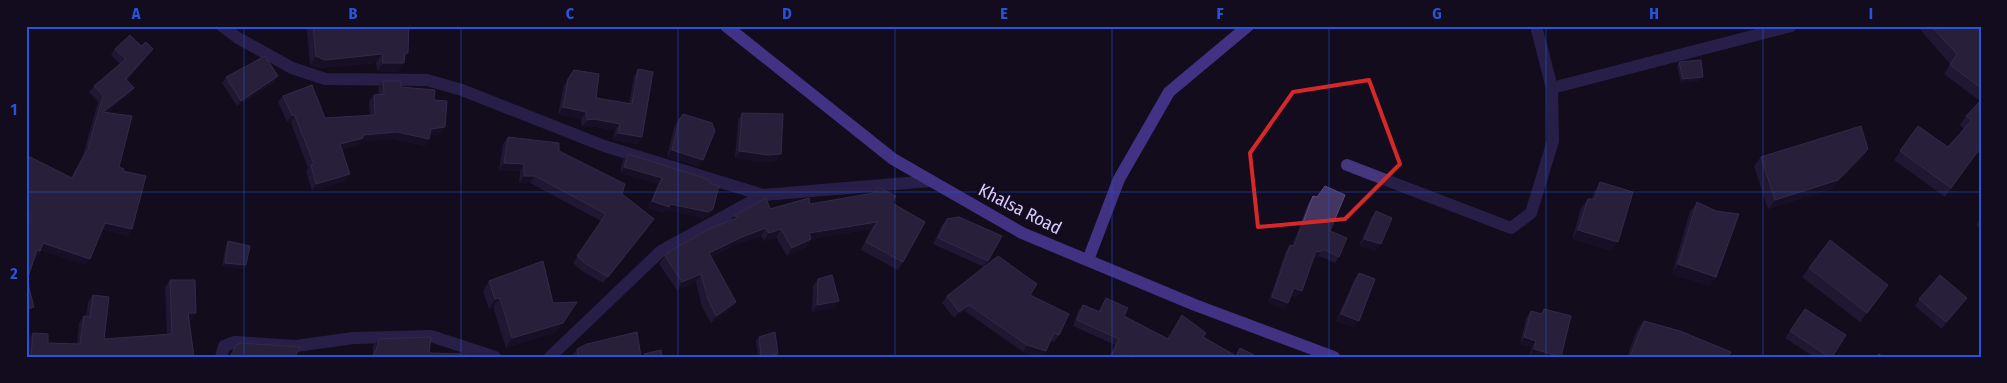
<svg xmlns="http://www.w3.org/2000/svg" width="2007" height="383" font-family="'Fira Sans Condensed',sans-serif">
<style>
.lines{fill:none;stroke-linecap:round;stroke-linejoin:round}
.street{stroke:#44377d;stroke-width:12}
.secondary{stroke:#7d61fe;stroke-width:12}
.wall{fill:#32244c}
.shaded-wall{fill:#1e1332}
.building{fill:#443660;stroke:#5b4d79}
.marked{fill:none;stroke:#d62828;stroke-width:4;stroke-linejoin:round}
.grid{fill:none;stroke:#2654da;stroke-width:1;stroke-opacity:0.55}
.labels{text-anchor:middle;stroke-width:5;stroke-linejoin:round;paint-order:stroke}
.street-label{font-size:18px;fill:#d8caff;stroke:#120c1e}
.neatline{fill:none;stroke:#2654da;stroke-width:2}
.grid-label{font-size:16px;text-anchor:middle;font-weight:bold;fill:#2654da}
</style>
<rect width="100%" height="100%" fill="#120c1e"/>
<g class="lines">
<path class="street" d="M 222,26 L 238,38 L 292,68 L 325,79 L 427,80 L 462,90 L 604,146 L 763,195
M 1552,88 L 1791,26
M 1347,165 L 1511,228 L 1531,213 L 1553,141 L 1552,88 L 1536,26
M 221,357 L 224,346 L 235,342 L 296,346 L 353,338 L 431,336 L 495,357
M 550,357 L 661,251 L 763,195 L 931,181"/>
<path class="secondary" d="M 726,26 L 893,159 L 1022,233 L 1195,305 L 1334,357
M 1088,260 L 1119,179 L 1169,92 L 1248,26"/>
</g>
<path class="wall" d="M 66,26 L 72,26 L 70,29 Z
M 305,26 L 409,26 L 405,58 L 398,72 L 377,71 L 376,63 L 319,68 L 310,65 L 307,30 Z
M 1917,26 L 1975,26 L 1981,32 L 1981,155 L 1977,152 L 1945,197 L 1894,160 L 1918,126 L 1948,147 L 1964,129 L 1960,125 L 1966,116 L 1980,101 L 1944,74 L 1950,64 Z
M 141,46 L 153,49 L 148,55 L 127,80 L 134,88 L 130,94 L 106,113 L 119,167 L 123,171 L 128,236 L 102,229 L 86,265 L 41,250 L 36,258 L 35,257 L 27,280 L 29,313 L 26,314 L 26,155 L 71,178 L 83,155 L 98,102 L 89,92 L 94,86 L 120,64 L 111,55 L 115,49 Z
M 1679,62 L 1701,80 L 1681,83 L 1677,66 Z
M 638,69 L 642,137 L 638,144 L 613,140 L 615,130 L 589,126 L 582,127 L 581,119 L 558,114 L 564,85 L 574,70 L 596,98 L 629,104 L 634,76 Z
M 226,77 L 275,82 L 237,106 L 222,83 Z
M 383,81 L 401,87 L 434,100 L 440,134 L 430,135 L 425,146 L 393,139 L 361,141 L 359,145 L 341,149 L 345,181 L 312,191 L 306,171 L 308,168 L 291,123 L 287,122 L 278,102 L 283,96 L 325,118 L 370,116 L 369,101 L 374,95 L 379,94 L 378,88 Z
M 742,113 L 776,161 L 763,162 L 735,158 L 738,120 Z
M 683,114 L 703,160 L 698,166 L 667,157 L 674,127 Z
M 508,137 L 559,151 L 622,194 L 649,226 L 603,283 L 582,271 L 573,263 L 601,221 L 530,183 L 519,183 L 520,171 L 499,170 L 503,144 Z
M 1868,149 L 1862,159 L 1831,189 L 1768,209 L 1754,166 L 1761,157 Z
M 628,154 L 713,209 L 709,215 L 704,218 L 666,210 L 664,213 L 648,208 L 658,184 L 620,173 L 623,160 Z
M 1600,182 L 1611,251 L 1572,239 L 1581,208 L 1588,199 L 1592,199 L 1594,192 Z
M 878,187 L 892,203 L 903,262 L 898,270 L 861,250 L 871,229 L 811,239 L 806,247 L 787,256 L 776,237 L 764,241 L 761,236 L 737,244 L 711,257 L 736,302 L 730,309 L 711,323 L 702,307 L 696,282 L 677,290 L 659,264 L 665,256 L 770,209 L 810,204 L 873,193 Z
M 1313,196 L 1330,231 L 1339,257 L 1335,263 L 1319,256 L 1317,258 L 1314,258 L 1297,297 L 1291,295 L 1288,303 L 1284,309 L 1268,303 L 1286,251 L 1290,245 L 1292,246 L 1309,202 Z
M 1697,202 L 1716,277 L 1709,286 L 1672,274 L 1690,211 Z
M 1376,211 L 1376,251 L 1359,246 L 1371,218 Z
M 947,219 L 988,261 L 984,267 L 1030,295 L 1059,335 L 1054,342 L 1051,340 L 1046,351 L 1042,357 L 1039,357 L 1023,352 L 965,311 L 954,318 L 942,303 L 947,296 L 984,267 L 933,244 L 942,225 Z
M 1981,219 L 1981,228 L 1976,225 Z
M 228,241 L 246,265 L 243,269 L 222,266 L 226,245 Z
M 1809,268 L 1882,294 L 1860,322 L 1802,277 Z
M 1359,273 L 1354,327 L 1336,321 L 1354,280 Z
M 818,279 L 834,308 L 812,312 L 813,286 Z
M 170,280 L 196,313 L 191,320 L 189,320 L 194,357 L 27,357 L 28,339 L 33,333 L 48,343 L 77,344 L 79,323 L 84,316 L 86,317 L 88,302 L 93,295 L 104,339 L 167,334 L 165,287 Z
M 489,281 L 556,332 L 506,348 L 493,307 L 489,309 L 483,291 Z
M 1106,298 L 1124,316 L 1168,339 L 1182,315 L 1203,337 L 1235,356 L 1240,348 L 1258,357 L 1109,357 L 1115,345 L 1073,326 L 1078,311 L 1083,305 L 1098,312 L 1102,304 Z
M 1919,299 L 1962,305 L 1942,329 L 1915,306 Z
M 1544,309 L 1571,316 L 1529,356 L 1532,347 L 1520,344 L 1526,318 L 1531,311 L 1540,314 Z
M 1805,309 L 1832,357 L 1814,357 L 1785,338 Z
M 1644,321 L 1728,357 L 1627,357 L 1637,330 Z
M 759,337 L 776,357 L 758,357 L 756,341 Z
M 378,339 L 429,353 L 467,357 L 371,357 L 373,352 L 373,346 Z
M 577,349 L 641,357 L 572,357 L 572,356 Z"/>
<path class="shaded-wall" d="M 153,49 L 148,55 L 122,85 L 126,79 Z
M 382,54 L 376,63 L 319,68 L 310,65 L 316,56 Z
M 383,63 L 404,63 L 398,72 L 377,71 Z
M 278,76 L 275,82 L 237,106 L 241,101 Z
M 1703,77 L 1701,80 L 1681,83 L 1683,79 Z
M 134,88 L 130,94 L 99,119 L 103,112 Z
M 563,107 L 586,112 L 581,119 L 558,114 Z
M 292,115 L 295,116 L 291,123 L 287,122 Z
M 594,119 L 620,124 L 615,130 L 589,126 L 582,127 L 587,120 Z
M 445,127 L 440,134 L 426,135 L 431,129 Z
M 397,132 L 429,139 L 425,146 L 393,139 L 361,141 L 359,145 L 335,150 L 340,144 L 363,135 Z
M 618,133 L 642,137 L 638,144 L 613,140 Z
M 1868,149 L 1862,159 L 1831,189 L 1768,209 L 1775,200 Z
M 672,150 L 703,160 L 698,166 L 667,157 Z
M 739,151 L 781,154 L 776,161 L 763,162 L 735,158 Z
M 504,163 L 524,164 L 520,171 L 499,170 Z
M 624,167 L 662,178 L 658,184 L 620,173 Z
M 350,174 L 345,181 L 312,191 L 316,184 Z
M 524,176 L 535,176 L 530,183 L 519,183 Z
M 652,201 L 670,204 L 713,209 L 709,215 L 704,218 L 666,210 L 664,213 L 648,208 Z
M 26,214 L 30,215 L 26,220 Z
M 734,216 L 739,217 L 728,223 Z
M 877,222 L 871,229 L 811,239 L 806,247 L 787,256 L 792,248 L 809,233 Z
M 105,223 L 132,229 L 128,236 L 100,229 Z
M 766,228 L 761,236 L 737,244 L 703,261 L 709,253 L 742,237 Z
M 781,229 L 776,237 L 764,241 L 769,233 Z
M 1578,230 L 1618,242 L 1611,251 L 1572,239 Z
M 1364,239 L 1381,244 L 1376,251 L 1359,246 Z
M 43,243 L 90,259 L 86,265 L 39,249 Z
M 37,250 L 40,251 L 36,258 L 33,257 Z
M 1316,251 L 1321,252 L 1317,258 L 1312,257 Z
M 225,263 L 246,265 L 243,269 L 222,266 Z
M 1678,264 L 1716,277 L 1709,286 L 1672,274 Z
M 701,274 L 696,282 L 677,290 L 682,282 Z
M 1294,288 L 1302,291 L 1297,297 L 1290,294 Z
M 1272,297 L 1288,303 L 1284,309 L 1268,303 Z
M 500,298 L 493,307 L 489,309 L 495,299 Z
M 1967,298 L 1962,305 L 1942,329 L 1946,322 Z
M 839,301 L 834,308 L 812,312 L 817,305 Z
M 736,302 L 730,309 L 711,323 L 716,316 Z
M 969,305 L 965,311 L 954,318 L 959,312 Z
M 34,307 L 29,313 L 26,314 L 26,309 Z
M 188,313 L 196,313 L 191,320 L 183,320 Z
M 1341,314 L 1359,321 L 1354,327 L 1336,321 Z
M 563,323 L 556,332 L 506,348 L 512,338 Z
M 1524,337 L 1536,341 L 1532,347 L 1520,344 Z
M 1027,345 L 1046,351 L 1042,357 L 1039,357 L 1023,352 Z
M 1534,349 L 1560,357 L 1529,356 Z
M 778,354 L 776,357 L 761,357 Z"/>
<path class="building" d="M 313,26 L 409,26 L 408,53 L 405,53 L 404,63 L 383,63 L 382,54 L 325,60 L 316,56 Z
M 1931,26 L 1975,26 L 1981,32 L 1981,88 L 1950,65 L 1957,54 Z
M 130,35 L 141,46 L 146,42 L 153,49 L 126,79 L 134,88 L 103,112 L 132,116 L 119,167 L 124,169 L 123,171 L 146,176 L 132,229 L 105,223 L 90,259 L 43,243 L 40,251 L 37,250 L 27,280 L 34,307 L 26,309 L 26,224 L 30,215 L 26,214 L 26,155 L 72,178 L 88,149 L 103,96 L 94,86 L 126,59 L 115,49 Z
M 265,56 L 278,76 L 241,101 L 226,77 Z
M 1701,60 L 1703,77 L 1683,79 L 1679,62 Z
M 638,69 L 653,72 L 642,137 L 618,133 L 620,124 L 594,119 L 587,120 L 586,112 L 563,107 L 568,79 L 574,70 L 599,74 L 596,98 L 632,104 Z
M 383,81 L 401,81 L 401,87 L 435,90 L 434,100 L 447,101 L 445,127 L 431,129 L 429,139 L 397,132 L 363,135 L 363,138 L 340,144 L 350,174 L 316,184 L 311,165 L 314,164 L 295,116 L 292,115 L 283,96 L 312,85 L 325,118 L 375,115 L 374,95 L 384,94 Z
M 1981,100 L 1981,147 L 1951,188 L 1900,151 L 1918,126 L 1948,147 L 1972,120 L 1966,116 Z
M 742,113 L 783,114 L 781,154 L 768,155 L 739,151 Z
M 683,114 L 712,123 L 715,131 L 703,160 L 672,150 L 679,120 Z
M 1861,126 L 1868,149 L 1838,180 L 1775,200 L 1761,157 Z
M 508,137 L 559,143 L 559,151 L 625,184 L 622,194 L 654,219 L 608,277 L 586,264 L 577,256 L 606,214 L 535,176 L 524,176 L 524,164 L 504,163 Z
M 628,154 L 707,179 L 710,181 L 711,184 L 719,186 L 713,209 L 708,212 L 670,204 L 669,207 L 652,201 L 662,178 L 624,167 Z
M 1600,182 L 1633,192 L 1618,242 L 1578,230 L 1588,199 L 1595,199 Z
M 1325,186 L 1345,195 L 1330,231 L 1347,238 L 1339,257 L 1323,249 L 1321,252 L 1316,251 L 1302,291 L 1294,288 L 1288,303 L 1272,297 L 1290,245 L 1294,246 L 1313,196 L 1317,197 Z
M 878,187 L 896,196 L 892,203 L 925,222 L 903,262 L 866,242 L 877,222 L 809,233 L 811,239 L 792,248 L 781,229 L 769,233 L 766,228 L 742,237 L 709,253 L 736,302 L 716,316 L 708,299 L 701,274 L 682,282 L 665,256 L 670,251 L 709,229 L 739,217 L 734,216 L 766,198 L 770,209 L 809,198 L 810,204 L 874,193 Z
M 1697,202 L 1716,211 L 1739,214 L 1716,277 L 1678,264 Z
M 1376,211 L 1392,218 L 1381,244 L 1364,239 Z
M 959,217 L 1002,236 L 988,261 L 938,238 L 947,219 Z
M 1830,240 L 1888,285 L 1867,313 L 1809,268 Z
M 228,241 L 250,246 L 246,265 L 225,263 Z
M 998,256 L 1037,284 L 1030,295 L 1069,314 L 1059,335 L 1054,333 L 1046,351 L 1027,345 L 969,305 L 959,312 L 947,296 Z
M 543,261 L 553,303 L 577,302 L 563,323 L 512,338 L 500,298 L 495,299 L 489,281 Z
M 1359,273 L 1375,279 L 1359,321 L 1341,314 Z
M 832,275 L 839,301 L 817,305 L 818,279 Z
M 1940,275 L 1967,298 L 1946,322 L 1919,299 Z
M 170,280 L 195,280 L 196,313 L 188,313 L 194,357 L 30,357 L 31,356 L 33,333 L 48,334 L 48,343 L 80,344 L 84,316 L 90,317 L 93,295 L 109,297 L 104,339 L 172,334 Z
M 1106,298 L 1128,308 L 1124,316 L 1168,339 L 1182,315 L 1206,333 L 1203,337 L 1236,356 L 1240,348 L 1258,357 L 1135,357 L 1132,354 L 1130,357 L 1111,357 L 1119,339 L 1077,320 L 1083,305 L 1100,312 Z
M 1544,309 L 1571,316 L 1561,357 L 1534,349 L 1536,341 L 1524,337 L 1531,311 L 1542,314 Z
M 1805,309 L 1846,335 L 1832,357 L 1829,357 L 1790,331 Z
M 1644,321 L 1680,331 L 1731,352 L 1728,357 L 1630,357 Z
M 637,332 L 641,357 L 578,357 L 577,349 L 587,344 Z
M 775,332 L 778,354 L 761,357 L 759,337 Z
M 431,337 L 429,353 L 467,354 L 467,357 L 373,357 L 378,345 L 378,339 Z
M 241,343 L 300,347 L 295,357 L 230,357 L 236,345 Z
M 661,350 L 662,357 L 644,357 L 644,354 Z
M 1879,354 L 1884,357 L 1876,357 Z"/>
<path d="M0 0H2007V383H0ZM 1369,80 L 1400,164 L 1345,219 L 1258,227 L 1250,153 L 1293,92 Z" fill="#120c1e" fill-opacity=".55" fill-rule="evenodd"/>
<path class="marked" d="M 1369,80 L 1400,164 L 1345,219 L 1258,227 L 1250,153 L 1293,92 Z"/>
<path class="grid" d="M 244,26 L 244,357M 461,26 L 461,357M 678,26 L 678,357M 895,26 L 895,357M 1112,26 L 1112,357M 1329,26 L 1329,357M 1546,26 L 1546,357M 1763,26 L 1763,357M 26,192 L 1981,192"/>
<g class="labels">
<g class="street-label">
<text transform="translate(1020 209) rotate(27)" y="6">Khalsa Road</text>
</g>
</g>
<rect width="2007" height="383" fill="none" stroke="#120c1e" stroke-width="55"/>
<rect x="28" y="28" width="1952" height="328" class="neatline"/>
<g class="grid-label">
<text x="136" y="19">A</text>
<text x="353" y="19">B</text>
<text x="570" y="19">C</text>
<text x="787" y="19">D</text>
<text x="1004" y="19">E</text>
<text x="1220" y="19">F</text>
<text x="1437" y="19">G</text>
<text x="1654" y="19">H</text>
<text x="1871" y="19">I</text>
<text x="14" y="115">1</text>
<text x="14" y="279">2</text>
</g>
</svg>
